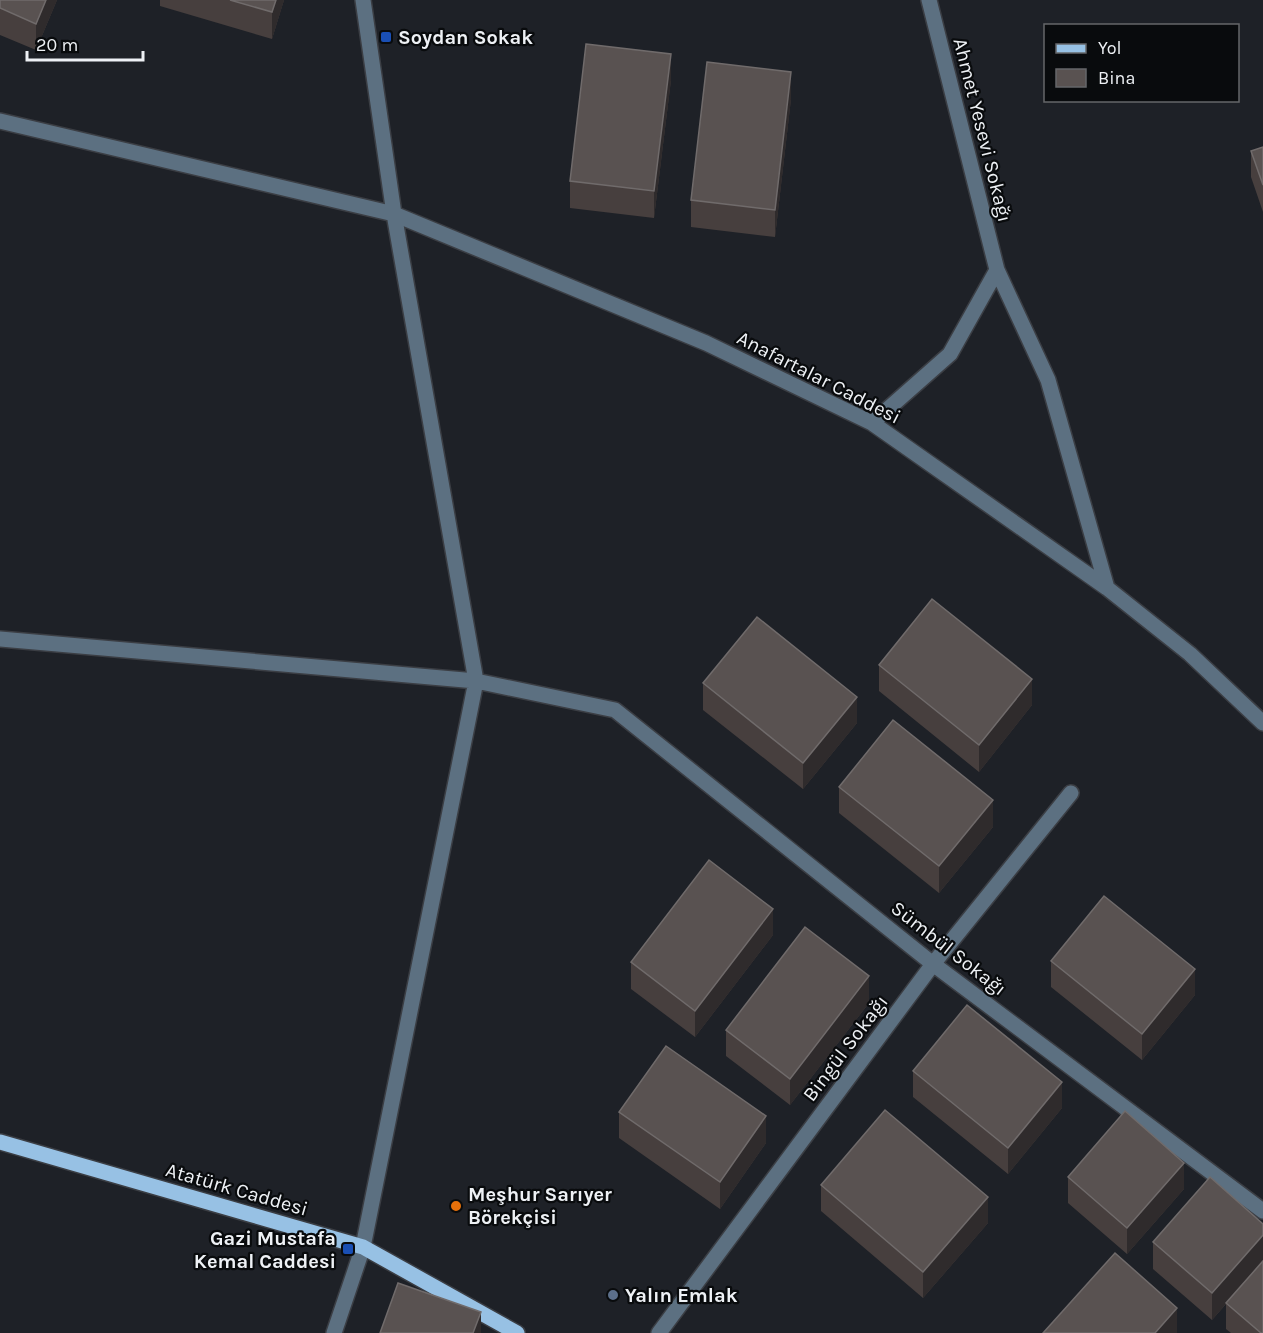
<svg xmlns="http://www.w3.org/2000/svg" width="1263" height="1333" font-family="Karla,sans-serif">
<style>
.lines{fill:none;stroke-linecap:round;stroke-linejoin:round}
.minor-casing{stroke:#3b3e44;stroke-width:18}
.major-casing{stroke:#3b3e44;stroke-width:18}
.minor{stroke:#5c7081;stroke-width:15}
.major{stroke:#97c1e4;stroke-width:15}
.wall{fill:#473f3e}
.shaded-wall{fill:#2f2b2c}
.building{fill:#595251;stroke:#706b6b;stroke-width:1.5}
.transit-dot{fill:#1a4fb4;stroke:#090b0d;stroke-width:2}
.food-dot{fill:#e8710a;stroke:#090b0d;stroke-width:2}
.service-dot{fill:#5c6f8a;stroke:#090b0d;stroke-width:2}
.labels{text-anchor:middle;stroke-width:4.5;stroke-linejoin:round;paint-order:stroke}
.poi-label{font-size:20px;font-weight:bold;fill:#eef1f5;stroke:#090b0d;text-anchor:start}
.street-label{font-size:20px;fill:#eef1f5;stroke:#090b0d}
</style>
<rect width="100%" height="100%" fill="#1e2127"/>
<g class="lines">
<defs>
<path id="minor" d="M 929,0 L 997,270 L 1048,380 L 1107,588
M 0,121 L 394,214 L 706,343 L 872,423 L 1107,588 L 1190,654 L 1263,723
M 872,423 L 950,354 L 997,270
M 0,639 L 476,681 L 615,710 L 933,964 L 1263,1211
M 334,1333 L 363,1247 L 476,681 L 394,214 L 363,0
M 659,1333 L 933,964 L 1071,793"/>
<path id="major" d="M 0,1142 L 363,1247 L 517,1333"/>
</defs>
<use href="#minor" class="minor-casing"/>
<use href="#major" class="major-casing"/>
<use href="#minor" class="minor"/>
<use href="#major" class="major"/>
</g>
<path class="wall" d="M 0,0 L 57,0 L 36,50 L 0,35 Z
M 160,0 L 284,0 L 272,39 L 160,6 Z
M 671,80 L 654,218 L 570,208 L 570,181 Z
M 791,99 L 775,237 L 691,227 L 691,200 Z
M 1263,147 L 1263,212 L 1251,177 L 1251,151 Z
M 879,665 L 1032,705 L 979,772 L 879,691 Z
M 703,683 L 857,723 L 803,789 L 703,710 Z
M 839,787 L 993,827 L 939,893 L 839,813 Z
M 773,935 L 695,1037 L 631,989 L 631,962 Z
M 1051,961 L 1195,995 L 1142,1060 L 1051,987 Z
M 869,1003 L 790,1105 L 726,1056 L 726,1030 Z
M 913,1071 L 1062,1108 L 1008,1174 L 913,1097 Z
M 619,1112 L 766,1143 L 720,1209 L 619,1138 Z
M 1068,1177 L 1184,1189 L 1127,1254 L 1068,1203 Z
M 821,1185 L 988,1223 L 923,1298 L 821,1211 Z
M 1153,1242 L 1263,1333 L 1231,1333 L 1226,1329 L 1226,1304 L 1212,1320 L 1153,1269 Z"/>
<path class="shaded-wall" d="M 46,0 L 57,0 L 36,50 L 36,24 Z
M 276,0 L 284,0 L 272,39 L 272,12 Z
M 671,54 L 671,80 L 654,218 L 654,191 Z
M 791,72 L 791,99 L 775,237 L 775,210 Z
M 1032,679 L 1032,705 L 979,772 L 979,745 Z
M 857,697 L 857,723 L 803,789 L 803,763 Z
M 993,800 L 993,827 L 939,893 L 939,866 Z
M 773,909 L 773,935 L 695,1037 L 695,1011 Z
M 1195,969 L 1195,995 L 1142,1060 L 1142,1034 Z
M 869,976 L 869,1003 L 790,1105 L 790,1079 Z
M 1062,1082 L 1062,1108 L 1008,1174 L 1008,1148 Z
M 766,1116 L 766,1143 L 720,1209 L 720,1182 Z
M 1184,1163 L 1184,1189 L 1127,1254 L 1127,1228 Z
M 988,1197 L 988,1223 L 923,1298 L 923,1272 Z
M 1263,1235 L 1263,1261 L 1212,1320 L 1212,1293 Z
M 1177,1308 L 1177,1333 L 1155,1333 Z
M 481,1312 L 481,1333 L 473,1333 Z"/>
<path class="building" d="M 0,0 L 46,0 L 36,24 L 0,8 Z
M 230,0 L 276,0 L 272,12 Z
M 586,44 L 671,54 L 654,191 L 570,181 Z
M 707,62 L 791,72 L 775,210 L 691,200 Z
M 1263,147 L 1263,185 L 1251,151 Z
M 932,599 L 1032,679 L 979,745 L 879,665 Z
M 757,617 L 857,697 L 803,763 L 703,683 Z
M 893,720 L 993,800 L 939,866 L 839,787 Z
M 709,860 L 773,909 L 695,1011 L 631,962 Z
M 1104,896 L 1195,969 L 1142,1034 L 1051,961 Z
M 805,927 L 869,976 L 790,1079 L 726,1030 Z
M 967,1005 L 1062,1082 L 1008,1148 L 913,1071 Z
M 666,1046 L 766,1116 L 720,1182 L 619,1112 Z
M 885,1110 L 988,1197 L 923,1272 L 821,1185 Z
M 1125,1111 L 1184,1163 L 1127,1228 L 1068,1177 Z
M 1210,1177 L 1263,1224 L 1263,1235 L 1212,1293 L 1153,1242 Z
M 1115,1253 L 1177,1308 L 1155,1333 L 1043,1333 Z
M 1263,1261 L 1263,1333 L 1261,1333 L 1226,1303 Z
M 398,1283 L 481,1312 L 473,1333 L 380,1333 Z"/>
<g class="transit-dot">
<rect x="380" y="31" width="12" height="12" rx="3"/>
<rect x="342" y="1243" width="12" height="12" rx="3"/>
</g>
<circle class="food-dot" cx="456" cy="1206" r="6"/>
<circle class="service-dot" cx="613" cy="1295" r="6"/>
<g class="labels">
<g class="poi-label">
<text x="398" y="44">Soydan Sokak</text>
<text x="468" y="1201">Meşhur Sarıyer<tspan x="468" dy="23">Börekçisi</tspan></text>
<text x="336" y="1245" text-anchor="end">Gazi Mustafa<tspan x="336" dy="23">Kemal Caddesi</tspan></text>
<text x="625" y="1302">Yalın Emlak</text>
</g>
<g class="street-label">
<text transform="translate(983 130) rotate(76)" y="7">Ahmet Yesevi Sokağı</text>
<text transform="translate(819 377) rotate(27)" y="7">Anafartalar Caddesi</text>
<text transform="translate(949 948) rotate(38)" y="7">Sümbül Sokağı</text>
<text transform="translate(845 1048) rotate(-53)" y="7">Bingül Sokağı</text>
<text transform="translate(237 1189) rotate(16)" y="7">Atatürk Caddesi</text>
</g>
</g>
<rect x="1044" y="24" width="195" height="78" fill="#090b0d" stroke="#65676a" stroke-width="1.5"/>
<rect x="1056" y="44" width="30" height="9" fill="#97c1e4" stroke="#65676a" stroke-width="1.5"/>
<text x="1098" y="54" font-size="18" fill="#eef1f5">Yol</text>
<rect x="1056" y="69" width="30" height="18" fill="#595251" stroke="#65676a" stroke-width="1.5"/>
<text x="1098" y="84" font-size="18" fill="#eef1f5">Bina</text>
<path d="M27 51v9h116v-9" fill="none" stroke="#eef1f5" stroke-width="3"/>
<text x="36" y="51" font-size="18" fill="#eef1f5" stroke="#090b0d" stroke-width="4.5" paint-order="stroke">20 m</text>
</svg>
